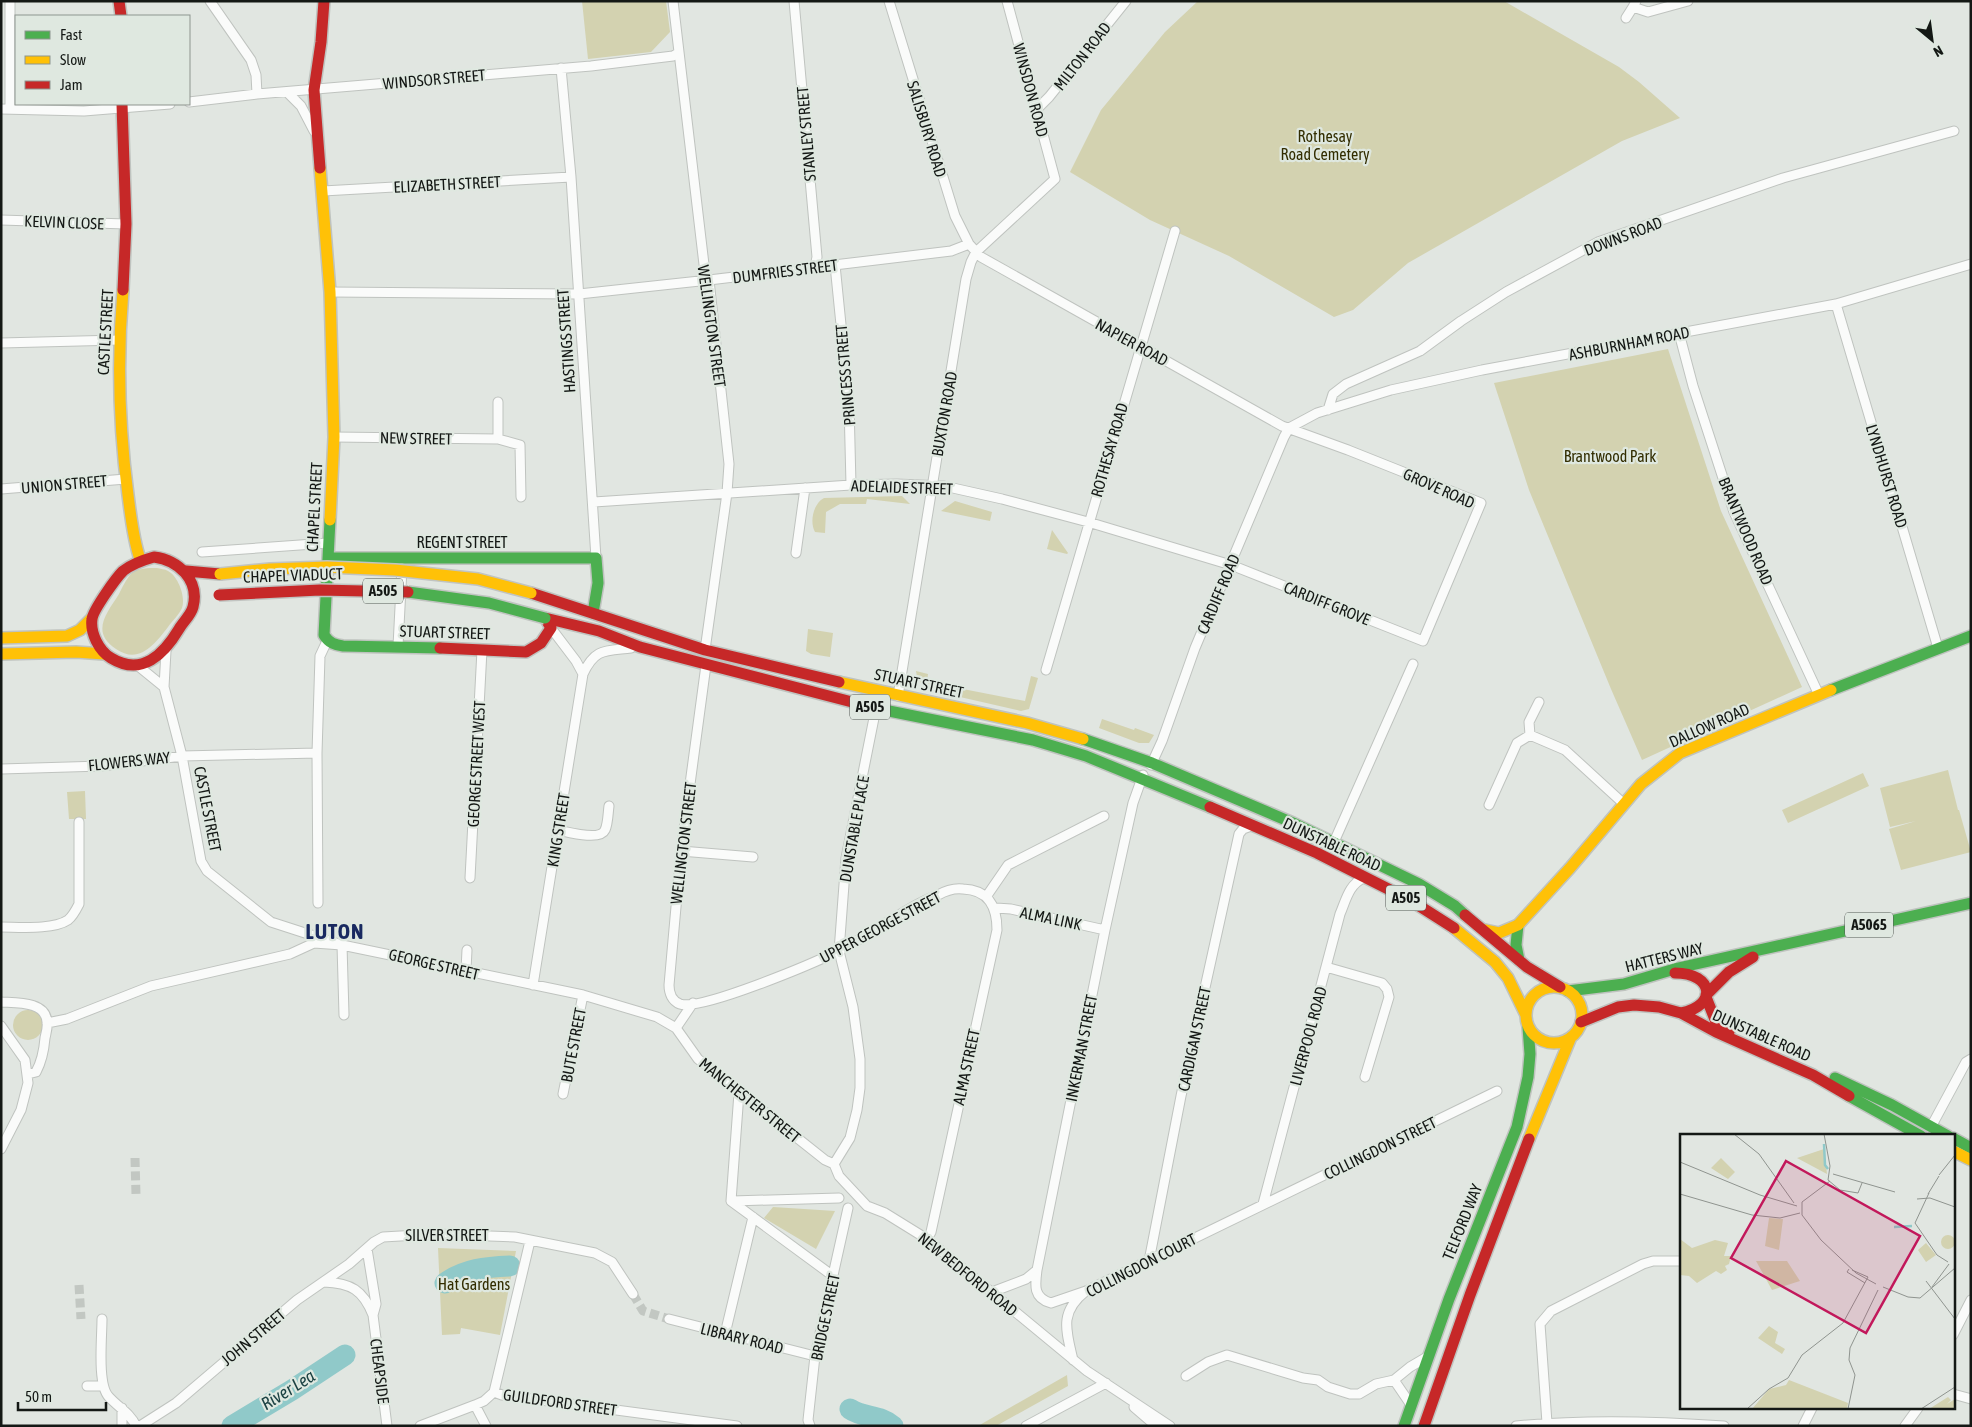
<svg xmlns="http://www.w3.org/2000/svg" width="1972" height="1427" font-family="'Asap Condensed',sans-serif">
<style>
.green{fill:#d3d2b0}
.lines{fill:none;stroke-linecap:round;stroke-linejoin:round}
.river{stroke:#90c9c9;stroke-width:21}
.street-tunnel{stroke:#c2c7c2;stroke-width:9;stroke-dasharray:9 4.5;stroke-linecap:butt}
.street-casing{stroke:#bfc3bf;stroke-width:11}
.fast-casing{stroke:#bfc3bf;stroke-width:14}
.slow-casing{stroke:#bfc3bf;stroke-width:14}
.jam-casing{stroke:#bfc3bf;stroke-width:14}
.street{stroke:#fafbfa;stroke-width:9}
.fast{stroke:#4caf50;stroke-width:11}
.slow{stroke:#ffc107;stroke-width:11}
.jam{stroke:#c62828;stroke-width:11}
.fast-bridge-casing{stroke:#c1c4c1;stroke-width:14;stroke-linecap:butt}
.slow-bridge-casing{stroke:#c1c4c1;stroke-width:14;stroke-linecap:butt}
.jam-bridge-casing{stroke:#c1c4c1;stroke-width:14;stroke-linecap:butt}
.fast-bridge{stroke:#4caf50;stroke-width:11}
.slow-bridge{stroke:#ffc107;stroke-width:11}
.jam-bridge{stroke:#c62828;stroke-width:11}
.labels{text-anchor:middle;stroke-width:4.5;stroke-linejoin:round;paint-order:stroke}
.shield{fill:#dfe8e0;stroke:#515652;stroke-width:1}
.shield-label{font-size:15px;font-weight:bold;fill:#141815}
.street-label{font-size:16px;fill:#141815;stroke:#dfe8e0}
.park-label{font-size:16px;fill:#322d00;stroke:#dfe8e0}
.water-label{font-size:18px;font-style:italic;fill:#1c4243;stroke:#dfe8e0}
.district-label{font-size:21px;font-weight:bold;letter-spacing:1px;fill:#192960;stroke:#dfe8e0}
.inset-river{fill:none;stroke:#90c9c9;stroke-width:2.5}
.inset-road{fill:none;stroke:#8f948f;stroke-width:1}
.view{fill:#c2185b;fill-opacity:0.15;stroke:#c2185b;stroke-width:2.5}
.inset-edge{fill:none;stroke:#141815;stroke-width:2.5}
</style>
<rect width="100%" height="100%" fill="#e1e6e1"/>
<path class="green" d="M 582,1 L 666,1 L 670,32 L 651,52 L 588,59 Z
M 1198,1 L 1504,1 L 1619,67 L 1639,82 L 1680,118 L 1622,141 L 1408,263 L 1353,310 L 1334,317 L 1229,256 L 1150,220 L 1070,172 L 1101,110 L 1165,32 Z
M 1668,349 L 1721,511 L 1802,687 L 1642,760 L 1611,689 L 1529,490 L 1494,383 Z
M 902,496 L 910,504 L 867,499 L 866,504 L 840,504 L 826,512 L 825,533 L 815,532 C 809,521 814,503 824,498 Z
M 955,501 L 992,512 L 990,521 L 941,511 Z
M 1052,530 L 1068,553 L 1067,554 L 1047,549 Z
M 157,568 C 160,569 165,569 168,571 C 178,576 186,597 182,608 C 179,615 172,621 168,627 C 155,644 139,665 116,649 C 90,632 107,613 119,594 C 122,588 126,579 131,574 C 137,568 149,568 157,568 Z
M 808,629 L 833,633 L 830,657 L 811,654 L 806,651 Z
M 916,671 L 928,674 L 927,682 L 1025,701 L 1031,676 L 1038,678 L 1029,709 L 1021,711 L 925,689 L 917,677 Z
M 1102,719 L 1134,730 L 1135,728 L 1154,735 L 1149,743 L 1139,743 L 1099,728 Z
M 1948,770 L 1958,810 L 1959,810 L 1971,852 L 1901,870 L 1889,829 L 1916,821 L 1890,827 L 1880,788 Z
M 1863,773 L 1869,786 L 1788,823 L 1782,810 Z
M 85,791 L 86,819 L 69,819 L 67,792 Z
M13 1025a15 15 0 1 1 30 0a15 15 0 1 1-30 0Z
M 773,1207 L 835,1211 L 816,1249 L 764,1218 Z
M 438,1248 L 516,1251 L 500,1335 L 461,1328 L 460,1334 L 442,1335 Z
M 1067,1375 L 1068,1386 L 996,1426 L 978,1426 Z"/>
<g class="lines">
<path class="river" d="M 445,1283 C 465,1269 486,1267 510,1266
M 850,1409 C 863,1418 881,1415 893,1426
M 232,1426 L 292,1390 L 345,1355"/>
<path class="street-tunnel" d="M 135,1158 L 136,1195
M 79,1285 L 81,1319
M 633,1294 L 643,1311 L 669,1319"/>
<defs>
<path id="street" d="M 10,1 L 10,109
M 210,1 L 251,60 L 256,75 L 257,94
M 673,1 L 705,273 L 709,280 L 729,464 L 727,493 L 705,650
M 794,1 L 817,257 L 815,267
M 1636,1 L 1633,7 L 1648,12 L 1688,1
M 1626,18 L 1633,7
M 561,68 L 571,177 L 596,558
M 287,92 L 301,106 L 314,131
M 189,102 L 257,94 L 591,66 L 673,56 L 678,53
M 1,109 L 84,111 L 170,104
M 1037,109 L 1049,97 L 1126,1
M 323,191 L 571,177
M 1,220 L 126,224
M 835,265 L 849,404 L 851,485
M 330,292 L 579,294 L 709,280 L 951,251 L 969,244
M 1836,304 L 1938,648
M 1679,333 L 1693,386 L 1734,512 L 1819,695
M 1,343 L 119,340
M 498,402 L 498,439 L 520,445 L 521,497
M 1328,410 L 1333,394 L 1346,384 L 1420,351 L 1461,321 L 1506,292 L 1598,242 L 1783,178 L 1954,131
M 334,437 L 498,439
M 1,489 L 126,479
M 594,502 L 851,485 L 897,484 L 944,486 L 1002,499 L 1088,522 L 1231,565 L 1423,641 L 1481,503 L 1348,450 L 1282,426 L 981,257 L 969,244 L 955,216 L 889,1
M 202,552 L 328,543
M 796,553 L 805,488
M 551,628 L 576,661 L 583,674
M 398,646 L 402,568
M 166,651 L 164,687 L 182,756 L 201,861 L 207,871 L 271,922 L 342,945 L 344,1015
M 137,665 L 164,687
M 706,665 L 681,851 L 669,985 C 669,993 672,1001 680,1004 C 701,1011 814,963 838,951 C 871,935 904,908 938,895 C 945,891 955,888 963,889 C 989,890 997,907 997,930 L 931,1232 L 927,1239
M 1046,670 L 1175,231
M 898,696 L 966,279 L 971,262 L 976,252 L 1055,179 L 1007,1
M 1539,702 L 1529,722 L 1530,735 L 1565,750 L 1624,804
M 1151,765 L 1162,741 L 1195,648 L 1284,437 L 1289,428 L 1317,413 L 1391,390 L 1482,370 L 1836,304 L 1971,264
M 1,769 L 102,766 L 182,756 L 317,753
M 1489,805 L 1517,743 L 1530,735
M 558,830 C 568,832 600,841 605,830 C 608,824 608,813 609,806
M 1334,842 L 1413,664
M 681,851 L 753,857
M 470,878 L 482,650
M 986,897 L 1008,865 L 1104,816
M 318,903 L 317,753 L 320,656 L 327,641
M 996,908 L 1011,909 L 1105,930
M 1,927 C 19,927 53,930 68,920 C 73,916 76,910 79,904 L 79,822
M 1326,967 L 1382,983 L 1387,989 L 1389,997 L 1365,1077
M 466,970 L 467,950
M 533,985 L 583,674 C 595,648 605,651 631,648
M 1,1002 C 16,1003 46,1001 47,1022 C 48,1027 46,1033 45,1038 C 44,1050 42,1061 36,1072 L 28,1074
M 47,1023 L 67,1019 L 151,986 L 290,954 L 314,943 L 342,945 L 583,995 L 657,1017 L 676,1028 L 698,1059 L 825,1160 L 834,1164
M 1,1026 L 25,1060 L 28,1083 L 21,1110 L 1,1149
M 676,1028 L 693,1003
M 563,1094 L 583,995
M 1931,1127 L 1966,1062 L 1971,1059
M 834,1164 L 850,1138 L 857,1110 L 860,1088 L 860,1059 L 853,1007 L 839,951 L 846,858 L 876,708
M 834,1164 L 839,1176 L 867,1206 L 885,1213 L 927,1239 L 1087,1371 L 1170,1426
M 731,1201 L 833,1276
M 731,1201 L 739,1093
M 732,1201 L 839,1198
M 1263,1204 L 1340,914 C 1346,900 1349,884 1364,878
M 367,1249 L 376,1304 L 373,1315
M 1149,1261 L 1181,1096 L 1239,834 L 1243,829 L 1251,826
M 324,1282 C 351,1283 363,1290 373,1315 L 387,1426
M 1086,1291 L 1051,1303 C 1033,1298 1035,1285 1037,1270 L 1105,930 L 1133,803 L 1143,775
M 992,1292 L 1026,1279 L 1037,1270
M 102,1319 C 102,1338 97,1385 109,1397 C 118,1407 131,1414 136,1426
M 669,1319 L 815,1356
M 725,1334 L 753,1217
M 1953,1335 L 1971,1300
M 1073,1360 C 1066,1330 1059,1312 1086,1291 L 1497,1091
M 1186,1376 L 1208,1362 L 1227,1355 L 1303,1378 L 1318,1380 L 1328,1387 L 1350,1394 L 1359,1394 L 1376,1384 L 1394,1380 L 1410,1367 L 1427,1357
M 1394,1380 L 1411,1405
M 87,1386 L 103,1386
M 494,1392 L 502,1395 L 737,1426
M 1953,1394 L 1971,1399
M 475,1405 L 486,1426
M 1134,1407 L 1156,1426
M 122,1408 L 122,1426
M 1547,1423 L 1540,1324 L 1551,1311 L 1643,1264 L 1653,1261 L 1681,1261
M 140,1426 L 176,1403 L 297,1300 L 349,1264 L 374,1242 L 383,1237 L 435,1234 L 515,1237 L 595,1253 L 612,1262 L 633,1294
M 420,1426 L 475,1405 L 484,1401 L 494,1392 L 530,1241
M 810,1426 L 808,1420 L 815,1356 L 848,1208
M 1026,1426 L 1106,1383
M 1516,1426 C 1585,1419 1654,1421 1724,1426
M 1803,1426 L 1812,1408
M 1905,1426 L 1918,1408"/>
<path id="fast" d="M 330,520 L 324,635 C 329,643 335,645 343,646 L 440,648
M 328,558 L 596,558 L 598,583 L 593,613
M 1831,690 L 1971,636
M 879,709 L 1033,740 L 1086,756 L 1210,807
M 1083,739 L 1152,763 L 1293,823 L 1419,884 L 1455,906 L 1465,915
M 1518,925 L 1516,945 L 1519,960
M 1568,991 L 1624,984 L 1678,968 L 1971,903
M 1835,1078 L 1892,1105 L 1948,1136
M 1849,1096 L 1921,1136
M 1953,1138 L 1971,1148
M 1404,1426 L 1449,1299 L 1517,1127 L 1528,1077 L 1530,1054 L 1528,1027"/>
<path id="slow" d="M 320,168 L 330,292 L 334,437 L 330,520
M 123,290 C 117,359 119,427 128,495 C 131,517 133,539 140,559
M 1,638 L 67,636 L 80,630 L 92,618
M 1,654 L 76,652 L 104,654
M 839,682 L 1027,723 L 1083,739
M 1454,928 L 1495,962 L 1508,978 L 1526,1015
M 1485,930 L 1499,933 L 1518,925 L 1570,868 L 1641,784 L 1680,753 L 1831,690
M1526 1015a28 28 0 1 1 56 0a28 28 0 1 1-56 0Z
M 1529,1139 L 1571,1037
M 1953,1151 L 1971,1160"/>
<path id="jam" d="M 119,1 L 121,16
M 122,104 L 126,224 L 123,290
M 320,168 L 314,90 L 321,42 L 324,1
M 154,557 C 178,560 200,580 193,607 C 191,615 183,622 179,629 C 164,654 142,677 111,658 C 99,651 90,633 92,619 C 93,610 116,578 123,571 C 132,564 143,560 154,557 Z
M 186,571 L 220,574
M 531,593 L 705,650 L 839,682
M 545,618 L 599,631 L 640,647 L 879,709
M 440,648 L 526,652 L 541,643 L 551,628 L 545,618
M 1210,807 L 1317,853 L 1410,900 L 1454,928
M 1465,915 L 1527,967 L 1560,987
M 1675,973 C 1714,973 1718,1006 1681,1013
M 1706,995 L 1729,972 L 1753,957
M 1706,997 L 1716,1022 L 1729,1032
M 1581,1022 L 1618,1007 L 1634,1005 L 1659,1007 L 1681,1013 L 1716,1032 L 1813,1075 L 1849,1096
M 1424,1426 L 1470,1295 L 1529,1139"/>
</defs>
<use href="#street" class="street-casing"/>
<use href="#fast" class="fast-casing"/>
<use href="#slow" class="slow-casing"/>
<use href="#jam" class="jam-casing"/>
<use href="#street" class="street"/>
<use href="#fast" class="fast"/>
<use href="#slow" class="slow"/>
<use href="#jam" class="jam"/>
<defs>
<path id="fast-bridge" d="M 408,592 L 489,603 L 545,618"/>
<path id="slow-bridge" d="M 220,574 L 270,569 L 327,567 L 395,570 L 478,579 L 531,593"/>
<path id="jam-bridge" d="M 219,595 L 320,590 L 408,592"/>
</defs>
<use href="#fast-bridge" class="fast-bridge-casing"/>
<use href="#slow-bridge" class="slow-bridge-casing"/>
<use href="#jam-bridge" class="jam-bridge-casing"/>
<use href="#fast-bridge" class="fast-bridge"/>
<use href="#slow-bridge" class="slow-bridge"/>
<use href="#jam-bridge" class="jam-bridge"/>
</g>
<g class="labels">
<g class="shield">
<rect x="363" y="578.5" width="40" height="25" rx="4"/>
<rect x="850" y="694.5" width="40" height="25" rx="4"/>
<rect x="1386" y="885.5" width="40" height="25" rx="4"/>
<rect x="1845" y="912.5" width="48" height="25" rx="4"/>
</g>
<g class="shield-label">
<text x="383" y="596">A505</text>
<text x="870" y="712">A505</text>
<text x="1406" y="903">A505</text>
<text x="1869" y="930">A5065</text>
</g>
<g class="street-label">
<text transform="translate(1082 56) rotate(-52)" y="6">MILTON ROAD</text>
<text transform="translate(434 79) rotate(-5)" y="6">WINDSOR STREET</text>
<text transform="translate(1031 90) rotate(75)" y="6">WINSDON ROAD</text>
<text transform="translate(927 129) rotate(73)" y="6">SALISBURY ROAD</text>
<text transform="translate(806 134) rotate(-95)" y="6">STANLEY STREET</text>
<text transform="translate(447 184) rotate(-3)" y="6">ELIZABETH STREET</text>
<text transform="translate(64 222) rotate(2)" y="6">KELVIN CLOSE</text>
<text transform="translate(1623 236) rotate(-21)" y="6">DOWNS ROAD</text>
<text transform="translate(785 271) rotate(-7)" y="6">DUMFRIES STREET</text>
<text transform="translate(712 326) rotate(82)" y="6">WELLINGTON STREET</text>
<text transform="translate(105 332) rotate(-87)" y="6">CASTLE STREET</text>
<text transform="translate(566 341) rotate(-94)" y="6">HASTINGS STREET</text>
<text transform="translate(1132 342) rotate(29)" y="6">NAPIER ROAD</text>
<text transform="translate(1629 343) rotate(-11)" y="6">ASHBURNHAM ROAD</text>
<text transform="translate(845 375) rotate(-95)" y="6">PRINCESS STREET</text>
<text transform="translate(944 414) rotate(-80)" y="6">BUXTON ROAD</text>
<text transform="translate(416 438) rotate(1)" y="6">NEW STREET</text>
<text transform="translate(1109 450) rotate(-74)" y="6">ROTHESAY ROAD</text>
<text transform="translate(1887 476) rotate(73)" y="6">LYNDHURST ROAD</text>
<text transform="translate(64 484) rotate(-5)" y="6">UNION STREET</text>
<text transform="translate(902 487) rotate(2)" y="6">ADELAIDE STREET</text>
<text transform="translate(1439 488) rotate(24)" y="6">GROVE ROAD</text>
<text transform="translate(314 507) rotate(-87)" y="6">CHAPEL STREET</text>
<text transform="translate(1746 531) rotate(67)" y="6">BRANTWOOD ROAD</text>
<text x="462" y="548">REGENT STREET</text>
<text transform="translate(293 575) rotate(-2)" y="6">CHAPEL VIADUCT</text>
<text transform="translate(1218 594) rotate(-67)" y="6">CARDIFF ROAD</text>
<text transform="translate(1327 603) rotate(22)" y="6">CARDIFF GROVE</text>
<text transform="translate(445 632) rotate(2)" y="6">STUART STREET</text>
<text transform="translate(919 683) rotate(12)" y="6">STUART STREET</text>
<text transform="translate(1709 725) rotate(-24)" y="6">DALLOW ROAD</text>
<text transform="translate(129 761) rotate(-6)" y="6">FLOWERS WAY</text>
<text transform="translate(476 764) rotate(-87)" y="6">GEORGE STREET WEST</text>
<text transform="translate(208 809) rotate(79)" y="6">CASTLE STREET</text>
<text transform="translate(854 829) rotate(-80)" y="6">DUNSTABLE PLACE</text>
<text transform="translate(558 830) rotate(-81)" y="6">KING STREET</text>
<text transform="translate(683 843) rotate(-83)" y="6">WELLINGTON STREET</text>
<text transform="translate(1332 844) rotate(25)" y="6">DUNSTABLE ROAD</text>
<text transform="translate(1051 918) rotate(12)" y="6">ALMA LINK</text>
<text transform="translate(880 927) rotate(-28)" y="6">UPPER GEORGE STREET</text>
<text transform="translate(1664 957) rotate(-14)" y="6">HATTERS WAY</text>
<text transform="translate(434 964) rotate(13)" y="6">GEORGE STREET</text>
<text transform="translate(1762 1035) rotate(24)" y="6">DUNSTABLE ROAD</text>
<text transform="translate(1308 1036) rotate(-75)" y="6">LIVERPOOL ROAD</text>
<text transform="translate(1194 1039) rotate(-78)" y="6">CARDIGAN STREET</text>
<text transform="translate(573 1045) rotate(-79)" y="6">BUTE STREET</text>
<text transform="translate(1081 1048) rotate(-79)" y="6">INKERMAN STREET</text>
<text transform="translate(966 1067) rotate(-78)" y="6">ALMA STREET</text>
<text transform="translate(750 1100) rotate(39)" y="6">MANCHESTER STREET</text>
<text transform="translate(1380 1148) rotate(-26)" y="6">COLLINGDON STREET</text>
<text transform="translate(1462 1222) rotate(-68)" y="6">TELFORD WAY</text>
<text x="447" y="1241">SILVER STREET</text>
<text transform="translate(1141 1265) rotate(-27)" y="6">COLLINGDON COURT</text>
<text transform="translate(968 1274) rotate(39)" y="6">NEW BEDFORD ROAD</text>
<text transform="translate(825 1317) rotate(-78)" y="6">BRIDGE STREET</text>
<text transform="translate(253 1337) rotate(-40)" y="6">JOHN STREET</text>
<text transform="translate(742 1338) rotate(14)" y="6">LIBRARY ROAD</text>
<text transform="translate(380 1371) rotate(83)" y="6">CHEAPSIDE</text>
<text transform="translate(560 1402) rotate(8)" y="6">GUILDFORD STREET</text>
</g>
<g class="park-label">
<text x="1325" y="142">Rothesay<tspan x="1325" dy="18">Road Cemetery</tspan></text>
<text x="1610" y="462">Brantwood Park</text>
<text x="474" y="1290">Hat Gardens</text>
</g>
<g class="water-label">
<text transform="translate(288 1390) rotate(-32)" y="6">River Lea</text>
</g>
<g class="district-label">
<text x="335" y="939">LUTON</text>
</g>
</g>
<g transform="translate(1680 1134)">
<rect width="275" height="275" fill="#e1e6e1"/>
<path d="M 144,15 L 147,40 L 117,24 ZM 41,24 L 55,38 L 48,45 L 31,34 ZM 89,84 L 103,85 L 99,116 L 85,112 ZM261 108a7 7 0 1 1 14 0a7 7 0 1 1-14 0ZM 0,105 L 12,114 L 35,106 L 48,109 L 44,122 L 51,122 L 49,130 L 45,132 L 47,136 L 41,140 L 36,137 L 17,149 L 9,142 L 0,141 ZM 246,109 L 256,121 L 246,128 L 238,116 ZM 76,127 L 107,127 L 120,147 L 92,156 ZM 89,192 L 98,198 L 95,209 L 105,215 L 102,220 L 78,204 ZM 109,246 L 168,269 L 167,275 L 72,275 L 89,255 L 106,251 ZM 268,263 L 271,266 L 267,270 L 275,265 L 275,275 L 249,275 Z" fill="#d3d2b0"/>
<path class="inset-river" d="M 144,10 L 145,31 L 148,35M 214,93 L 232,92"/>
<path class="inset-road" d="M 54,0 L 79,20 L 114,69M 144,0 L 150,32 L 148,46 L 160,56 L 178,59 L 182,49M 0,28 L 80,61 L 117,72M 153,40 L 215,58M 259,41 L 275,21M 150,47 L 122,68 L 122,81 L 141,106 L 176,139 L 196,150M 249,59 L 235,89 L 257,121 L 268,128M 0,60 L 72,81 L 100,84 L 120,79M 248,60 L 259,42M 237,65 L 250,64 L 275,73M 169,135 L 167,138 L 185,149M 246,147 L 275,185M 203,153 L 228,163 L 240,164 L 275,134M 252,153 L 269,130M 67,275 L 89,255 L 108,244 L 122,221 L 163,189 L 188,143 L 172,136M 168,275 L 175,241 L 169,226 L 170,214 L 198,156M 241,275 L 275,253"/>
<path class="view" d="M 106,27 L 240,102 L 186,199 L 51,124 Z"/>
<rect width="275" height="275" class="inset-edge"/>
</g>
<rect width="1972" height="1427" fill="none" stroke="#141815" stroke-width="5"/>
<rect x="15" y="15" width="175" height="90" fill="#dfe8e0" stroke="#8e958f"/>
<rect x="25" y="31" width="25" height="8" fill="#4caf50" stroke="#8e958f"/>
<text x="60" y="40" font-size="15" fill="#141815">Fast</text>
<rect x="25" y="56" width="25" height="8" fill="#ffc107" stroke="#8e958f"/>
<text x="60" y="65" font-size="15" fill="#141815">Slow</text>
<rect x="25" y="81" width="25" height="8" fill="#c62828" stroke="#8e958f"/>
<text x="60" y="90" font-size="15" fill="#141815">Jam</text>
<g transform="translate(1932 40) rotate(151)" stroke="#dfe8e0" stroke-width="4" paint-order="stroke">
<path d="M0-4L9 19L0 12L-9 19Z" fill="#141815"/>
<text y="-8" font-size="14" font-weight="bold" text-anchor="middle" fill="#141815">N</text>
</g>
<path d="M18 1402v8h88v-8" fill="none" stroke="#141815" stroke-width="2.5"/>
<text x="25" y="1402" font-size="15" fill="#141815" stroke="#dfe8e0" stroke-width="4" paint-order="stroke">50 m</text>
</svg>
